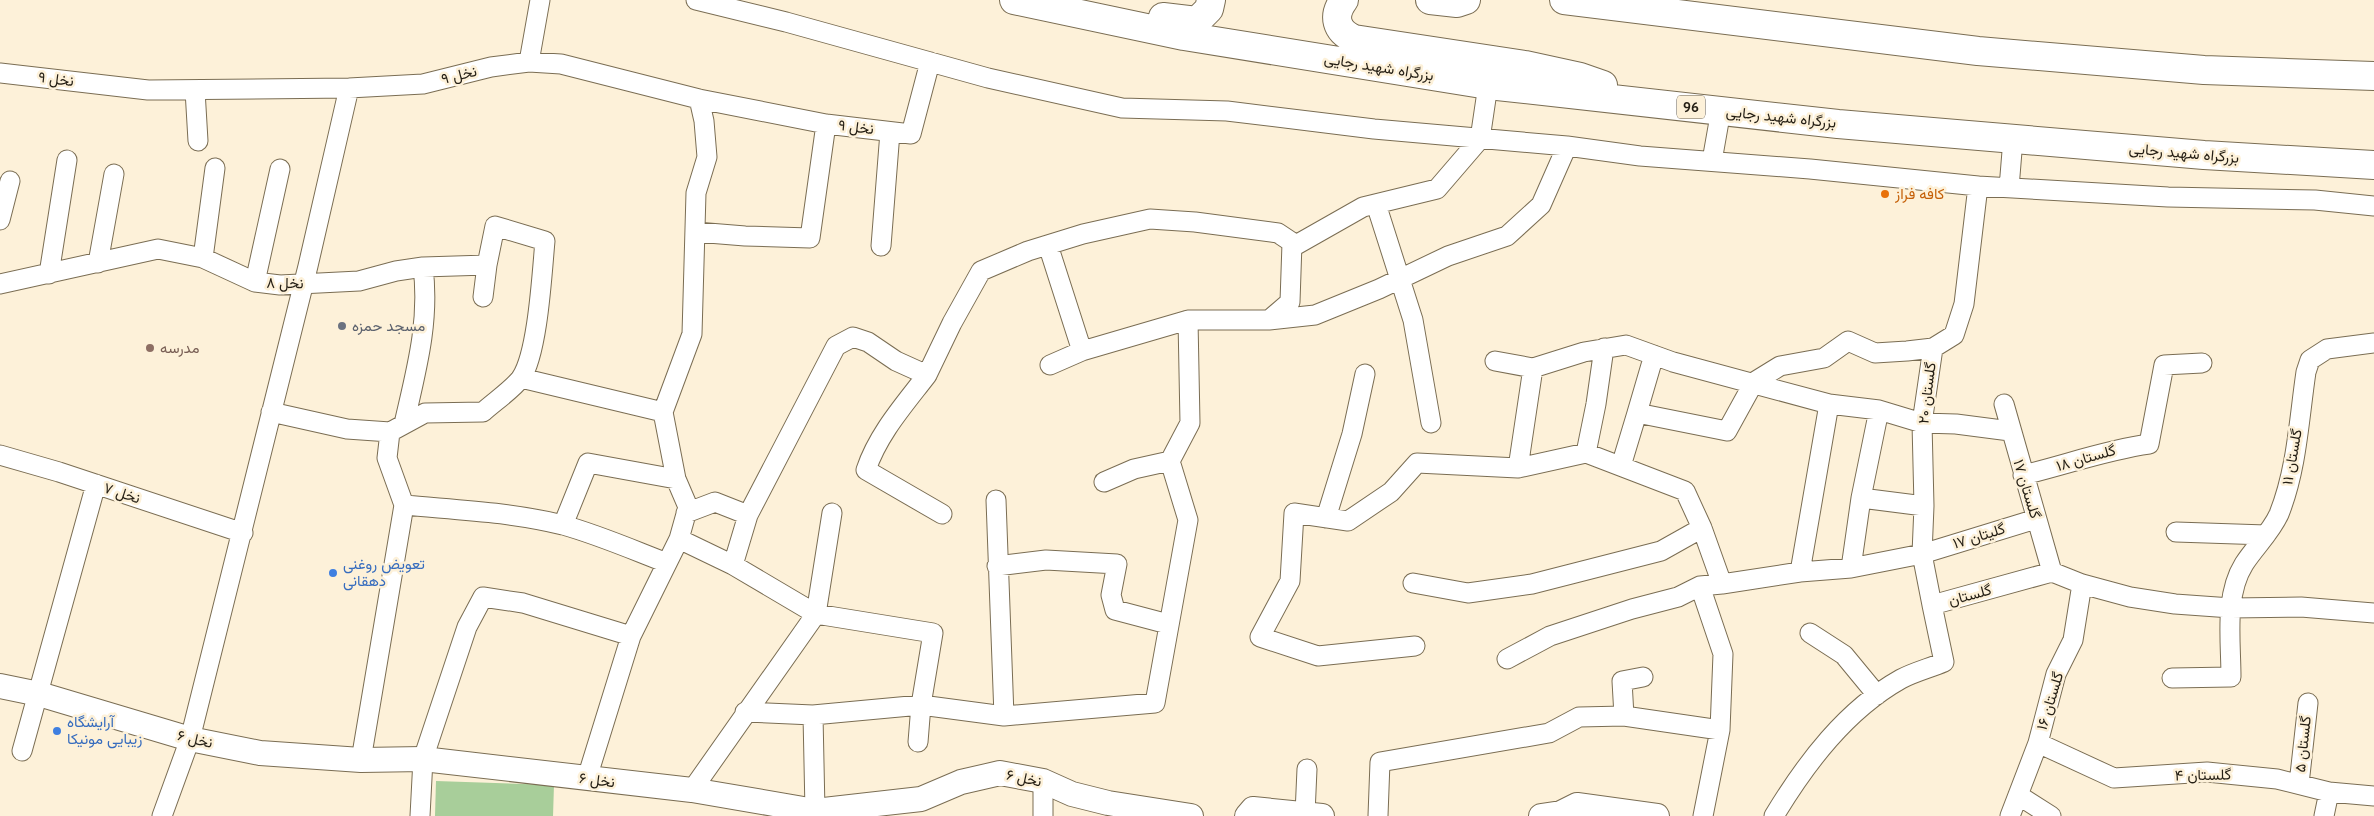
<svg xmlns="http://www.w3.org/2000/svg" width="2374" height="816" font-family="'PT Sans',Vazirmatn,sans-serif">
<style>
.green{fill:#a8ce9a}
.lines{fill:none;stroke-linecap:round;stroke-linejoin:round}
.minor-casing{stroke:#7a6d53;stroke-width:21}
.tertiary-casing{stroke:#7a6d53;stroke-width:26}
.trunk-casing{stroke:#7a6d53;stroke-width:30}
.minor{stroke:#fff;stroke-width:19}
.tertiary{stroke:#fff;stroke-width:24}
.trunk{stroke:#fff;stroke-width:28}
.food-dot{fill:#e8710a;stroke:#fdf1d9;stroke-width:2}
.worship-dot{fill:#6b7280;stroke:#fdf1d9;stroke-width:2}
.education-dot{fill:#8d6e63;stroke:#fdf1d9;stroke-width:2}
.shop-dot{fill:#3f7fe0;stroke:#fdf1d9;stroke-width:2}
.labels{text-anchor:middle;stroke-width:5;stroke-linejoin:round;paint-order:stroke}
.shield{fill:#fdf1d9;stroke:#655d4f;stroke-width:1}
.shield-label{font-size:14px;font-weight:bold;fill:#241e14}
.street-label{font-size:15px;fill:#241e14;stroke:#fdf1d9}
.food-label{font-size:15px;fill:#c56008;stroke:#fdf1d9;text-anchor:start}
.worship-label{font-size:15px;fill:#5b616d;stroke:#fdf1d9;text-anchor:start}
.education-label{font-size:15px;fill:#785e54;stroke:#fdf1d9;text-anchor:start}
.shop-label{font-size:15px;fill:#366cbe;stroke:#fdf1d9;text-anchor:start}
</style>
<rect width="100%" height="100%" fill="#fdf1d9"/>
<path class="green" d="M 436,781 L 554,785 L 553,816 L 435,816 Z"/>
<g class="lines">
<defs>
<path id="minor" d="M 696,0 L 786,22 L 988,78 L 1122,108 L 1227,111 L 1374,129 L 1567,146 L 1640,156 L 1810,169 L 1978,186 L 2168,197 L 2315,200 L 2374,206
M 529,62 L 540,0
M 0,73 L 148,90 L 349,88 L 423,84 L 491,67 L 529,62 L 561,64 L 699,99 L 826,124 L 911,134 L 930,62
M 195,90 L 198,141
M 1712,161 L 1721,110
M 2009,188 L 2013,139
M 1376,204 L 1413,320 L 1431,423
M 0,220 L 10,181
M 696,232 L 745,236 L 810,238 L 826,124
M 1048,245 L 1082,351
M 881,246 L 890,132
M 203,258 L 215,168
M 98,263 L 114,174
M 49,274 L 67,160
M 255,282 L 280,169
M 0,284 L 158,249 L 203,258 L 255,282 L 280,285 L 359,281 L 396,271 L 423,267 L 487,265 L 495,226 L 545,241 C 542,272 538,353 521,378 C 513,389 494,402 483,412 L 425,413 L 390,432 L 347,429 L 271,412
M 483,297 L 487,265
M 1269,320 L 1290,302 L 1292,243
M 1933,348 L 1922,423 L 1924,506 L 1922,554 L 2036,519
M 1495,361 L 1533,368 L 1584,352 L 1626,345 L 1673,362 L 1829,404 L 1879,410 L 1922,423 L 1956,424 L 2010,431
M 1050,365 L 1082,351 L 1188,320 L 1269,320 L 1315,315 L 1379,289 L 1448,256 L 1507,236 L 1541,205 L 1567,146
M 927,375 C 904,405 878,434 866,470 L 942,514
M 521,378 L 663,412
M 2004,404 L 2052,572
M 1637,413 L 1654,355
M 404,424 C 416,371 430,322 423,267
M 390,432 L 387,458 L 404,505 C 457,510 511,512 563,525 C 599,535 633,550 667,563
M 1586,453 L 1685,491 L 1702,528 L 1722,584 L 1800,572 L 1851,568 L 1922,554 L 1932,605 L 2052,572 L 2082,584 L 2130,597 L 2175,604 L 2231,608 L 2301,607 L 2374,613
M 0,455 L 59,472 L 243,533
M 1621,466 L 1637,413 L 1727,431 L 1754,382 L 1780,366 L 1824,358 L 1848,341 L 1875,353 L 1907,351 L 1933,348 L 1954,335 L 1964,304 L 1978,186
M 1518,468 L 1533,368
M 2023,475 C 2065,465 2106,450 2149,444 L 2164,365 L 2202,363
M 1104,482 L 1134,469 L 1170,461 L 1190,423 L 1188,320
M 1861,498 L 1924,506
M 996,500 L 1004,716
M 686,513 L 715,502 L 748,515 L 836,346 L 853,337 L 868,342 L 896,361 L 927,375 L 952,323 L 981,271 L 1028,251 L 1083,234 L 1150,219 L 1195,222 L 1278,233 L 1296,245 L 1363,207 L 1437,189 L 1480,139 L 1488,85
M 1326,518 L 1352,434 L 1365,374
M 563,525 L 588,463 L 676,479
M 2176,532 L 2266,535
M 679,539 L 733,565 L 816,614 L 933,633 L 921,705 L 918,742
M 733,565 L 748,515
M 997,566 L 1046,560 L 1117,564 L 1111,595 L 1115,610 L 1168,624
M 1851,568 L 1861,498 L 1879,410
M 1800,572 L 1829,404
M 1413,583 L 1468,593 L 1532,584 L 1661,551 L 1702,528
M 1700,586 L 1723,654 L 1720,730
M 1810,633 L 1844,655 L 1877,695
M 1415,646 L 1318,656 L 1260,637 L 1290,581 L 1294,513 L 1348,521 L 1391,492 L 1417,463 L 1518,468 L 1586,453 L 1596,404 L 1604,348
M 1507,659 L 1550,636 L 1632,609 L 1678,597 L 1700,586 L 1722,584
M 1643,677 L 1622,681 L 1624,716 L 1720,730 L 1703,816
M 2172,678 L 2231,677 C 2231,641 2224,596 2244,564 C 2255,547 2271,532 2279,514 C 2297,469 2299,419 2306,372 L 2310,360 L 2327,349 L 2374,343
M 745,712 L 813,715 L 921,705 L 1004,716 L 1155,703 L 1188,520 L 1170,461
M 813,715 L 815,811 L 817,816
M 2038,743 L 2114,778 L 2207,772 L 2277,779 L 2329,792 L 2374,796
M 22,751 L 96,484
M 361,760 L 404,505
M 587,778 L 631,636 L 679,539 L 688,507 L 676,479 L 663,412 L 692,334 L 696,193 L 707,157 L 704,121 L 699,99
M 1043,781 L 1043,816
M 2299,784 L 2308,703
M 692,790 L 816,614 L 832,513
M 2018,795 L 2051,816
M 1305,814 L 1307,769
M 162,816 L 190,739 L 308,266 L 349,88
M 420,816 L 423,759 L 467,627 L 483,597 L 523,603 L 631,636
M 1378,816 L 1380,762 L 1549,733 L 1579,717 L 1624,716
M 1774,816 C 1806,763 1846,710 1901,679 C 1914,672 1930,668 1944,662 L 1932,605
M 2010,816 L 2038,743 L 2056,674 L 2073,640 L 2082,584
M 2324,816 L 2329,792"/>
<path id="tertiary" d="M 0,686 L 39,694 L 190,739 L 260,753 L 361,760 L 423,759 L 692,790 L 815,811 L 921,799 L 961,782 L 1000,773 L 1043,781 L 1072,794 L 1108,803 L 1191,816
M 1247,816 L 1253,809 L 1322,816
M 1541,816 L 1561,813 L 1577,805 L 1657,816"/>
<path id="trunk" d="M 1014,0 L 1184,36 L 1488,85 L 1838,124 L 2204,155 L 2374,165
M 1344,0 C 1332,16 1336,31 1354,39 L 1525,65 L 1580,77 L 1603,85
M 1430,0 L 1457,3 L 1466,0
M 1564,0 L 1978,51 L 2204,70 L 2374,76
M 1163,17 L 1197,21 L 1209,9 L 1211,0"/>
</defs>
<use href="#minor" class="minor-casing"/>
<use href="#tertiary" class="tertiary-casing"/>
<use href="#trunk" class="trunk-casing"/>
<use href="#minor" class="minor"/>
<use href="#tertiary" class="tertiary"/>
<use href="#trunk" class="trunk"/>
</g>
<circle class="food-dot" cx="1885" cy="194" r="5"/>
<circle class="worship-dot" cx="342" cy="326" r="5"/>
<circle class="education-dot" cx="150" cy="348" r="5"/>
<g class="shop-dot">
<circle cx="333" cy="573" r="5"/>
<circle cx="57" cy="731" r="5"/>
</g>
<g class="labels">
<rect class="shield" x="1677" y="95.5" width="28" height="23" rx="4"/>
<g class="shield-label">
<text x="1691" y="112">96</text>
</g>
<g class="street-label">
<text transform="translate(1379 67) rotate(9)" y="5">بزرگراه شهید رجایی</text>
<text transform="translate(459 75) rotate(-14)" y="5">نخل ۹</text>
<text transform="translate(56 79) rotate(7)" y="5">نخل ۹</text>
<text transform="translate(1781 117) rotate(6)" y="5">بزرگراه شهید رجایی</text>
<text transform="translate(856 127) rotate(7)" y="5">نخل ۹</text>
<text transform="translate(2184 153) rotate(5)" y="5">بزرگراه شهید رجایی</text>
<text transform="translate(285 283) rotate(1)" y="5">نخل ۸</text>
<text transform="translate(1927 393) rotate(-83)" y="5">گلستان ۲۰</text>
<text transform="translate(2292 457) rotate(-80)" y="5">گلستان ۱۱</text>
<text transform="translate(2086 458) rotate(-16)" y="5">گلستان ۱۸</text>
<text transform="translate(2027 489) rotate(73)" y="5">گلستان ۱۷</text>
<text transform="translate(122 493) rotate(18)" y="5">نخل ۷</text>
<text transform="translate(1979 536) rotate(-17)" y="5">گلیتان ۱۷</text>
<text transform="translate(1970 595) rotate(-15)" y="5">گلستان</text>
<text transform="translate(2050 701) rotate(-73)" y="5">گلستان ۱۶</text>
<text transform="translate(195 739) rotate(13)" y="5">نخل ۶</text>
<text transform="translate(2303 744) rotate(-84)" y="5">گلستان ۵</text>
<text transform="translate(2203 775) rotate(-1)" y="5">گلستان ۴</text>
<text transform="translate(1024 778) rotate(12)" y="5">نخل ۶</text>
<text transform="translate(597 780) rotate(7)" y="5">نخل ۶</text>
</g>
<g class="food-label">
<text x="1895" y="199">کافه فراز</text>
</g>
<g class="worship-label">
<text x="352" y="331">مسجد حمزه</text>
</g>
<g class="education-label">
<text x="160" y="353">مدرسه</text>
</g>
<g class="shop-label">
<text x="343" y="569">تعویض روغنی<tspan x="343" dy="17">دهقانی</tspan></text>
<text x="67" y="727">آرایشگاه<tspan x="67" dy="17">زیبایی مونیکا</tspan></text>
</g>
</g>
</svg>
